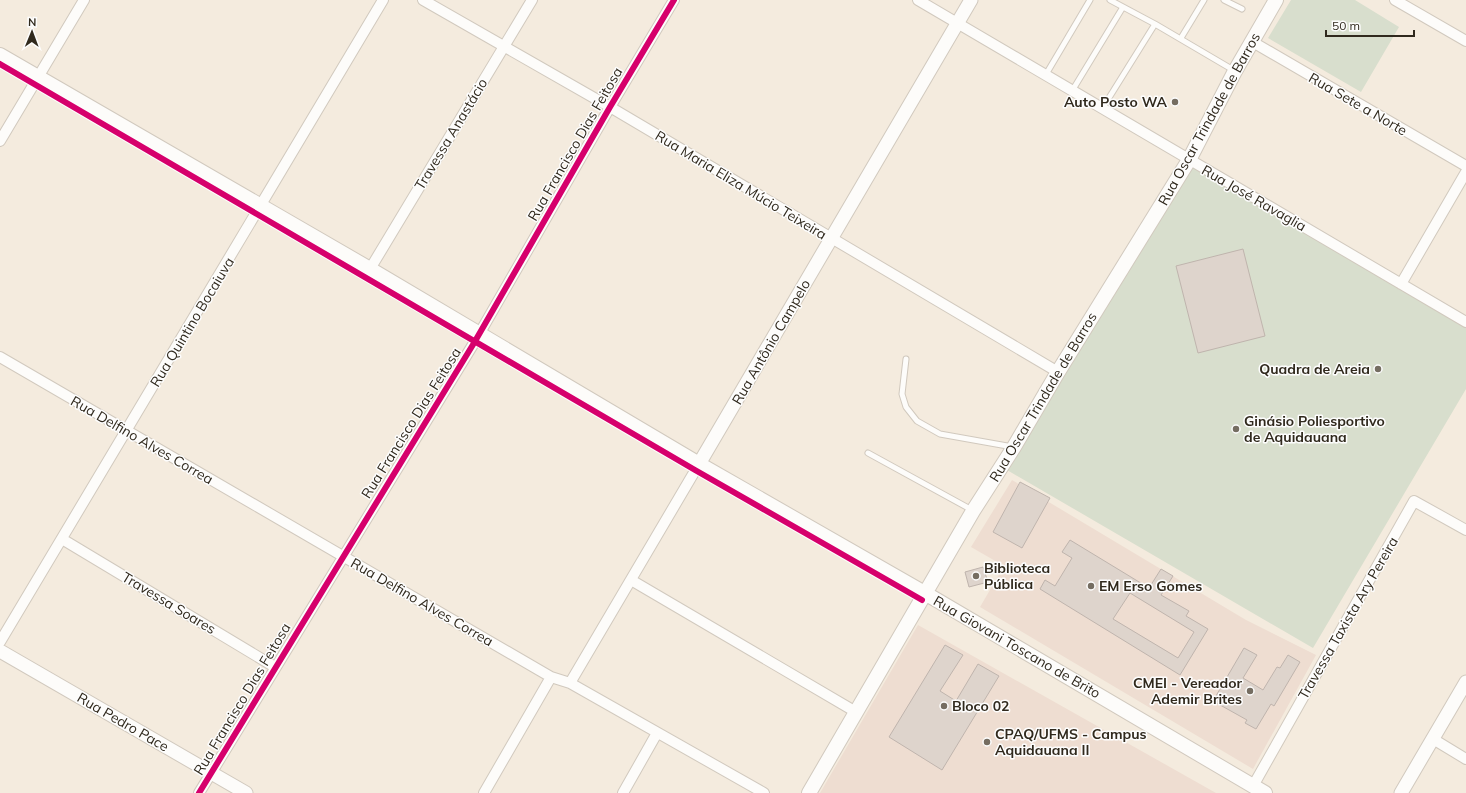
<svg xmlns="http://www.w3.org/2000/svg" width="1466" height="793" font-family="Mulish,sans-serif">
<style>
.education{fill:#eeddd1}
.green{fill:#d8decd}
.building{fill:#ded4cc;stroke:#bfb4ad;fill-rule:evenodd}
.lines{fill:none;stroke-linecap:round;stroke-linejoin:round}
.service-casing{stroke:#d1c9be;stroke-width:7}
.minor-casing{stroke:#d1c9be;stroke-width:12}
.tertiary-casing{stroke:#d1c9be;stroke-width:15}
.secondary-casing{stroke:#d1c9be;stroke-width:16}
.service{stroke:#fdfcfa;stroke-width:5}
.minor{stroke:#fdfcfa;stroke-width:10}
.tertiary{stroke:#fdfcfa;stroke-width:13}
.secondary{stroke:#fdfcfa;stroke-width:14}
.cycleway-casing{stroke:#fdfdfd;stroke-width:8}
.cycleway{stroke:#d6006c;stroke-width:6}
.poi-dot{fill:#756d61;stroke:#fdfdfd;stroke-width:1.5}
.labels{text-anchor:middle;stroke-width:3;stroke-linejoin:round;paint-order:stroke}
.poi-label{font-size:14px;font-weight:bold;fill:#30291d;stroke:#fdfdfd;text-anchor:start}
.street-label{font-size:14px;fill:#30291d;stroke:#fdfdfd}
</style>
<rect width="100%" height="100%" fill="#f4ebde"/>
<path class="education" d="M 1012,480 L 1246,620 L 1316,655 L 1253,769 L 980,607 L 1004,566 L 971,547 Z
M 918,625 L 1216,793 L 820,793 Z"/>
<path class="green" d="M 1291,0 L 1355,0 L 1399,27 L 1361,92 L 1268,38 Z
M 1189,160 L 1466,327 L 1466,389 L 1313,648 L 1007,470 Z"/>
<path class="building" d="M 1243,249 L 1265,336 L 1198,353 L 1176,266 Z
M 1020,482 L 1050,498 L 1022,548 L 993,532 Z
M 1070,540 L 1149,588 L 1161,569 L 1173,576 L 1161,595 L 1189,611 L 1186,616 L 1208,629 L 1180,675 L 1040,589 L 1045,580 L 1055,586 L 1072,558 L 1062,552 ZM 1130,593 L 1194,632 L 1178,658 L 1113,619 Z
M 983,567 L 988,582 L 969,587 L 965,572 Z
M 945,645 L 963,655 L 940,691 L 956,701 L 978,664 L 999,676 L 942,770 L 889,737 Z
M 1244,648 L 1257,655 L 1243,678 L 1263,690 L 1277,667 L 1280,668 L 1288,655 L 1300,662 L 1274,706 L 1271,704 L 1256,729 L 1245,723 L 1247,720 L 1213,701 Z"/>
<g class="lines">
<defs>
<path id="service" d="M 1110,0 L 1155,24
M 1224,0 L 1242,9
M 1181,38 L 1204,0
M 1045,76 L 1090,0
M 1072,91 L 1123,7
M 1102,109 L 1155,24 L 1235,71
M 906,359 L 902,394 L 906,407 L 917,421 L 940,434 L 1013,447
M 868,453 L 972,510"/>
<path id="minor" d="M 423,0 L 610,107 L 1058,372
M 918,0 L 1466,322
M 1395,0 L 1466,41
M 1251,41 L 1466,166
M 0,141 L 84,0
M 370,269 L 532,0
M 1401,284 L 1466,172
M 0,357 L 551,677 L 570,683 L 764,793
M 62,539 L 275,667
M 631,580 L 856,712
M 0,642 L 383,0
M 570,683 L 699,464
M 1433,739 L 1466,759
M 1253,786 L 1414,501 L 1466,530
M 199,793 L 474,343 L 610,107 L 674,0
M 484,793 L 551,677
M 623,793 L 657,733"/>
<path id="tertiary" d="M 699,464 L 971,0
M 0,651 L 246,793
M 1401,793 L 1466,682"/>
<path id="secondary" d="M 0,55 L 370,269 L 699,464 L 935,599 L 1265,793
M 809,793 L 973,511 L 1014,447 L 1058,372 L 1189,160 L 1235,71 L 1276,0"/>
</defs>
<use href="#service" class="service-casing"/>
<use href="#minor" class="minor-casing"/>
<use href="#tertiary" class="tertiary-casing"/>
<use href="#secondary" class="secondary-casing"/>
<use href="#service" class="service"/>
<use href="#minor" class="minor"/>
<use href="#tertiary" class="tertiary"/>
<use href="#secondary" class="secondary"/>
<defs>
<path id="cycleway" d="M 0,64 L 695,470 L 922,600
M 199,793 L 474,343 L 610,107 L 674,0"/>
</defs>
<use href="#cycleway" class="cycleway-casing"/>
<use href="#cycleway" class="cycleway"/>
</g>
<g class="poi-dot">
<circle cx="1175" cy="102" r="4"/>
<circle cx="1378" cy="369" r="4"/>
<circle cx="1236" cy="429" r="4"/>
<circle cx="976" cy="576" r="4"/>
<circle cx="1091" cy="586" r="4"/>
<circle cx="1250" cy="691" r="4"/>
<circle cx="944" cy="706" r="4"/>
<circle cx="987" cy="742" r="4"/>
</g>
<g class="labels">
<g class="poi-label">
<text x="1167" y="107" text-anchor="end">Auto Posto WA</text>
<text x="1370" y="374" text-anchor="end">Quadra de Areia</text>
<text x="1244" y="426">Ginásio Poliesportivo<tspan x="1244" dy="16">de Aquidauana</tspan></text>
<text x="984" y="573">Biblioteca<tspan x="984" dy="16">Pública</tspan></text>
<text x="1099" y="591">EM Erso Gomes</text>
<text x="1242" y="688" text-anchor="end">CMEI - Vereador<tspan x="1242" dy="16">Ademir Brites</tspan></text>
<text x="952" y="711">Bloco 02</text>
<text x="995" y="739">CPAQ/UFMS - Campus<tspan x="995" dy="16">Aquidauana II</tspan></text>
</g>
<g class="street-label">
<text transform="translate(1358 104) rotate(30)" y="5">Rua Sete a Norte</text>
<text transform="translate(1209 119) rotate(-61)" y="5">Rua Oscar Trindade de Barros</text>
<text transform="translate(451 134) rotate(-59)" y="5">Travessa Anastácio</text>
<text transform="translate(575 144) rotate(-60)" y="5">Rua Francisco Dias Feitosa</text>
<text transform="translate(741 185) rotate(31)" y="5">Rua Maria Eliza Múcio Teixeira</text>
<text transform="translate(1254 198) rotate(30)" y="5">Rua José Ravaglia</text>
<text transform="translate(192 322) rotate(-59)" y="5">Rua Quintino Bocaiuva</text>
<text transform="translate(771 342) rotate(-60)" y="5">Rua Antônio Campelo</text>
<text transform="translate(1043 397) rotate(-59)" y="5">Rua Oscar Trindade de Barros</text>
<text transform="translate(411 423) rotate(-58)" y="5">Rua Francisco Dias Feitosa</text>
<text transform="translate(142 440) rotate(30)" y="5">Rua Delfino Alves Correa</text>
<text transform="translate(422 602) rotate(30)" y="5">Rua Delfino Alves Correa</text>
<text transform="translate(169 603) rotate(31)" y="5">Travessa Soares</text>
<text transform="translate(1348 618) rotate(-60)" y="5">Travessa Taxista Ary Pereira</text>
<text transform="translate(1017 647) rotate(30)" y="5">Rua Giovani Toscano de Brito</text>
<text transform="translate(242 699) rotate(-59)" y="5">Rua Francisco Dias Feitosa</text>
<text transform="translate(123 722) rotate(30)" y="5">Rua Pedro Pace</text>
</g>
</g>
<g transform="translate(32 32) rotate(1)" stroke="#fdfdfd" stroke-width="3" paint-order="stroke">
<path d="M0-3L7 15L0 10L-7 15Z" fill="#30291d"/>
<text y="-6" font-size="11" font-weight="bold" text-anchor="middle" fill="#30291d">N</text>
</g>
<path d="M1326 30v6h88v-6" fill="none" stroke="#30291d" stroke-width="2"/>
<text x="1332" y="30" font-size="12" fill="#30291d" stroke="#fdfdfd" stroke-width="3" paint-order="stroke">50 m</text>
</svg>
